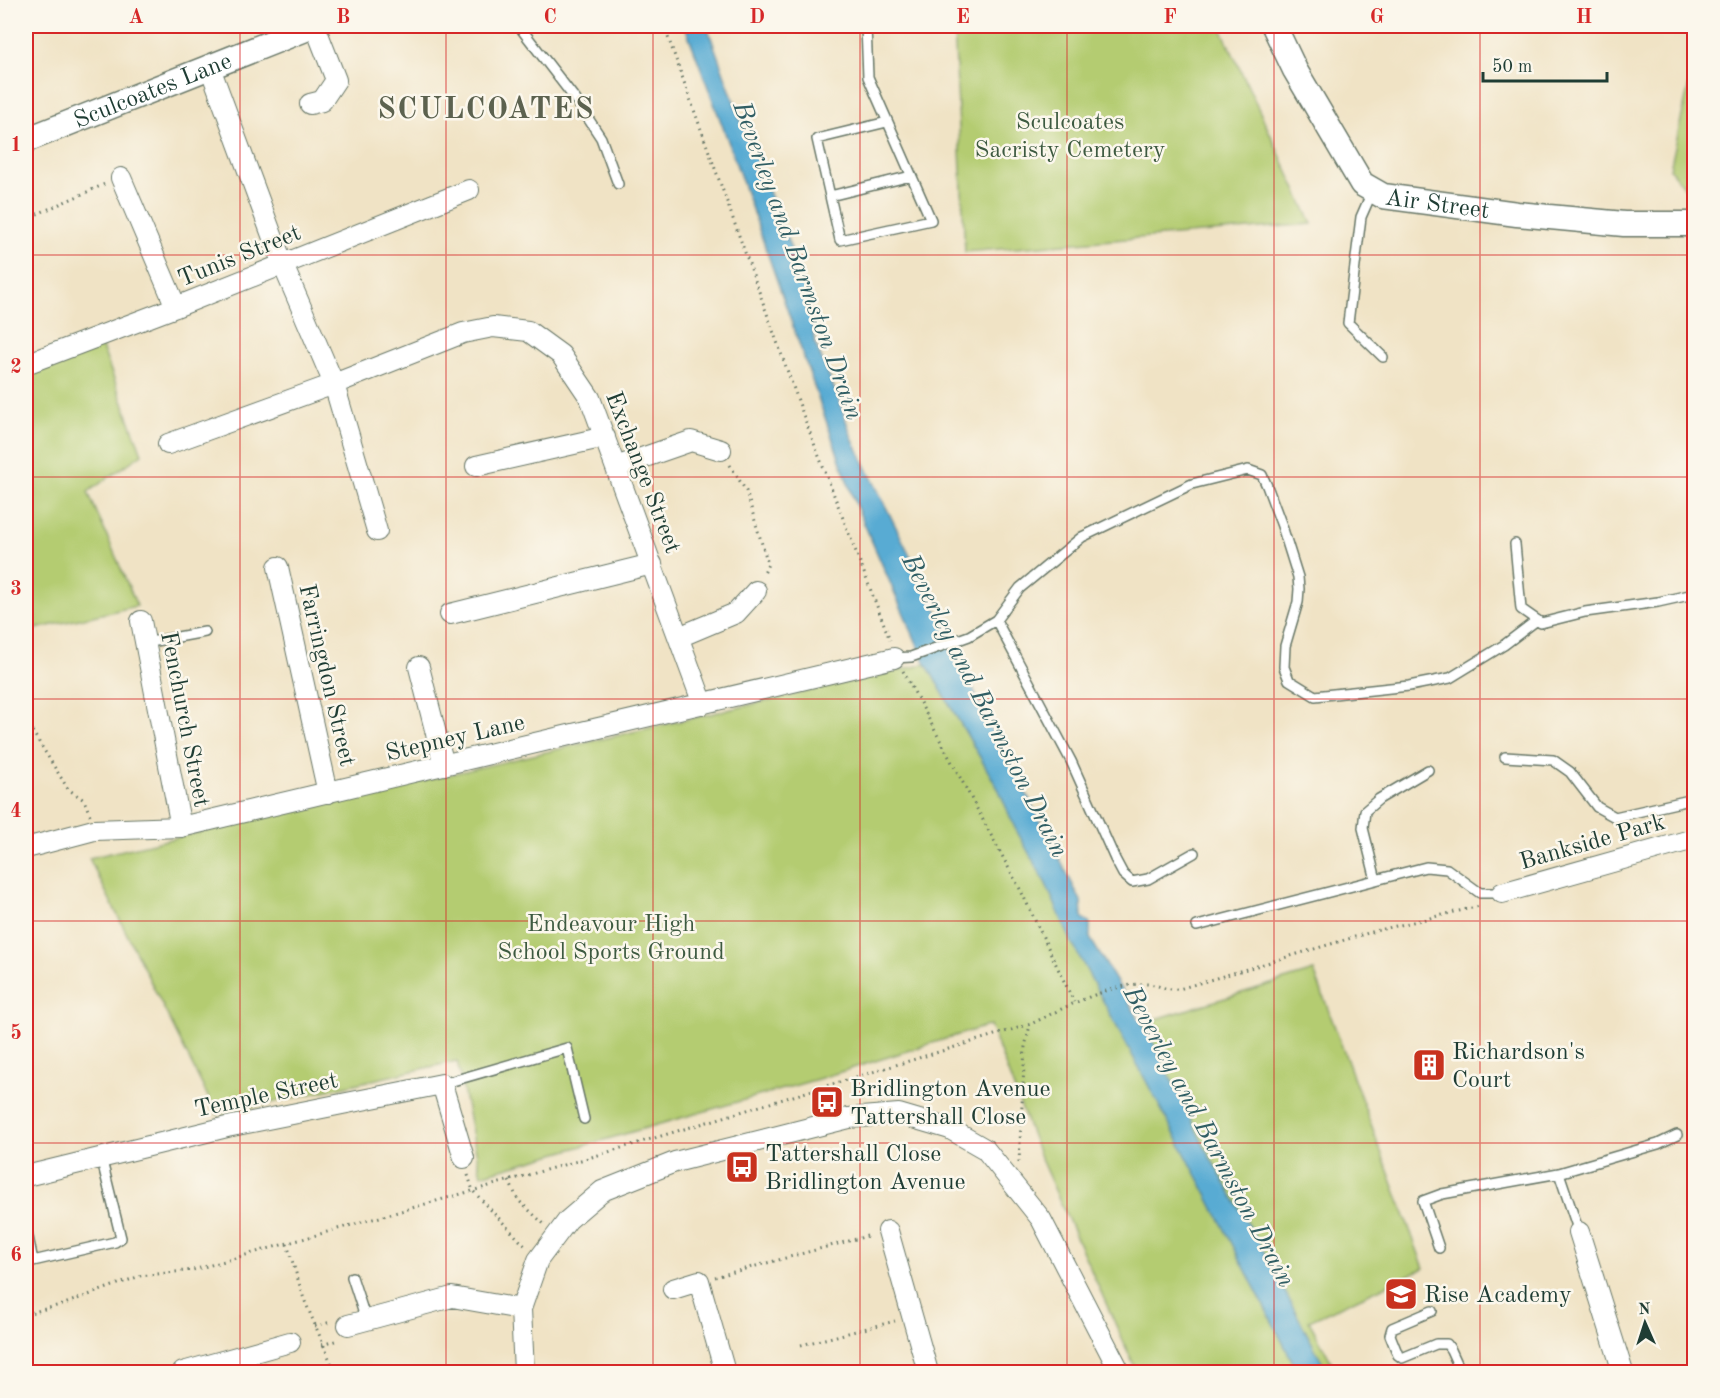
<svg xmlns="http://www.w3.org/2000/svg" width="1720" height="1398" font-family="'Old Standard TT',serif">
<style>
.green{fill:#b4cc71;stroke:#6a8452;stroke-width:1.5}
.water{fill:#58abd3;stroke:#3c7484;stroke-width:1.5}
.lines{fill:none;stroke-linecap:round;stroke-linejoin:round}
.service-casing{stroke:#687767;stroke-width:12}
.minor-casing{stroke:#687767;stroke-width:22}
.tertiary-casing{stroke:#687767;stroke-width:27}
.path{stroke:#687767;stroke-width:3;stroke-dasharray:1.5 4.5;stroke-linecap:butt}
.service{stroke:#fff;stroke-width:9}
.minor{stroke:#fff;stroke-width:20}
.tertiary{stroke:#fff;stroke-width:24}
.grid{fill:none;stroke:#d62828;stroke-width:1.5;stroke-opacity:0.55}
.labels{text-anchor:middle;stroke-width:5;stroke-linejoin:round;paint-order:stroke}
.street-label{font-size:24px;fill:#1f3d34;stroke:#fbf7ec}
.park-label{font-size:24px;fill:#3d5a40;stroke:#fbf7ec}
.poi-label{font-size:24px;fill:#1f3d34;stroke:#fbf7ec;text-anchor:start}
.water-label{font-size:26px;font-style:italic;fill:#305e64;stroke:#fbf7ec}
.district-label{font-size:30px;font-weight:bold;letter-spacing:1.5px;fill:#5c624f;stroke:#fbf7ec}
.neatline{fill:none;stroke:#d62828;stroke-width:2}
.grid-label{font-size:20px;text-anchor:middle;font-weight:bold;fill:#d62828}
</style>
<rect width="100%" height="100%" fill="#fbf7ec"/>
<filter id="ink" filterUnits="userSpaceOnUse"><feTurbulence type="fractalNoise" baseFrequency=".0167" numOctaves="2"/><feDisplacementMap in="SourceGraphic" scale="12" xChannelSelector="R" yChannelSelector="G"/><feConvolveMatrix kernelMatrix="1 2 1 2 8 2 1 2 1" color-interpolation-filters="sRGB"/></filter>
<filter id="wash" filterUnits="userSpaceOnUse"><feTurbulence type="fractalNoise" baseFrequency=".008" numOctaves="4" result="noise"/><feDisplacementMap in="SourceGraphic" scale="24" xChannelSelector="R" yChannelSelector="G"/><feGaussianBlur stdDeviation="1.35" result="paint"/><feColorMatrix in="noise" values="0 0 0 0 0 0 0 0 0 0 0 0 0 0 0 0 0 1.4 0 .05"/><feComposite in="paint" operator="in"/></filter>
<g filter="url(#wash)">
<rect width="100%" height="100%" fill="#f0e3c5"/>
<path class="green" d="M 954,26 L 1220,26 L 1312,224 L 965,252 Z
M 1690,80 L 1694,80 L 1694,199 L 1670,169 Z
M 99,339 L 142,454 L 88,492 L 137,606 L 26,631 L 26,368 Z
M 926,664 L 999,790 L 1014,826 L 1046,884 L 1072,943 L 1203,1187 L 1298,1372 L 1137,1372 L 1040,1157 L 990,1025 L 818,1079 L 481,1175 L 457,1061 L 217,1115 L 89,858 Z
M 1314,971 L 1424,1268 L 1309,1321 L 1337,1372 L 1327,1372 L 1260,1244 L 1208,1154 L 1143,1023 Z"/>
<path class="water" d="M 685,26 L 707,26 L 745,132 L 759,165 L 804,283 L 815,343 L 839,400 L 852,438 L 965,667 L 987,723 L 1020,781 L 1081,901 L 1082,917 L 1090,924 L 1090,938 L 1153,1042 L 1208,1154 L 1260,1244 L 1327,1372 L 1298,1372 L 1203,1187 L 1072,943 L 1046,884 L 1014,826 L 999,790 L 926,664 L 855,503 L 727,138 Z"/>
</g>
<g filter="url(#ink)">
<g class="lines">
<defs>
<path id="service" d="M 519,26 L 576,100 L 601,138 L 618,184
M 866,26 L 868,77 L 931,220 L 840,240 L 817,139 L 887,122
M 1372,192 L 1361,217 L 1348,323 L 1383,357
M 830,196 L 911,176
M 1515,544 L 1521,609 L 1541,623 L 1585,612 L 1658,602 L 1694,594
M 996,620 L 1071,761 L 1115,859 L 1123,874 L 1132,882 L 1148,879 L 1194,853
M 145,643 L 205,632
M 894,658 L 911,657 L 969,636 L 996,620 L 1020,588 L 1082,537 L 1192,484 L 1248,470 L 1262,475 L 1267,486 L 1282,526 L 1298,577 L 1299,589 L 1298,602 L 1285,646 L 1284,667 L 1289,680 L 1315,696 L 1409,686 L 1450,678 L 1504,645 L 1537,620
M 1505,757 L 1553,760 L 1570,772 L 1597,807 L 1615,817 L 1694,799
M 1376,880 L 1363,828 L 1365,811 L 1379,799 L 1428,770
M 1197,926 L 1426,867 L 1447,869 L 1480,893 L 1502,893
M 442,1084 L 567,1048 L 584,1119
M 1559,1173 L 1579,1232
M 26,1227 L 33,1261 L 115,1242 L 121,1238 L 101,1157
M 1439,1248 L 1423,1201 L 1442,1194 L 1559,1173 L 1658,1144 L 1677,1135
M 352,1277 L 366,1320
M 1432,1311 L 1392,1328 L 1390,1335 L 1398,1355 L 1402,1358 L 1436,1344 L 1447,1344 L 1451,1350 L 1461,1372"/>
<path id="minor" d="M 209,65 L 283,265 L 334,384 L 377,531
M 310,104 L 322,101 L 336,80 L 315,26
M 121,178 L 176,307
M 26,364 L 176,307 L 469,190
M 168,444 L 334,384 L 463,333 L 493,327 L 528,331 L 561,355 L 590,398 L 703,704
M 476,466 L 605,437
M 616,467 L 691,441 L 721,450
M 278,567 L 328,793
M 450,614 L 652,564
M 141,621 L 181,827
M 679,637 L 736,613 L 756,591
M 419,667 L 444,765
M 26,848 L 94,830 L 181,827 L 894,658
M 1502,893 L 1694,839
M 26,1176 L 227,1127 L 442,1084 L 464,1158
M 888,1231 L 928,1372
M 1579,1232 L 1623,1372
M 673,1289 L 699,1281 L 725,1372
M 348,1325 L 452,1297 L 521,1309
M 183,1372 L 290,1342
M 524,1372 L 521,1309 L 538,1260 L 568,1220 L 602,1191 L 675,1162 L 849,1118 L 899,1114 L 950,1129 L 985,1149 L 1041,1219 L 1120,1372"/>
<g id="tertiary">
<path id="s1" d="M 1274,26 L 1295,70 L 1362,184 L 1383,196 L 1517,214 L 1624,224 L 1694,224"/>
<path id="s2" d="M 26,140 L 313,26"/>
</g>
</defs>
<use href="#service" class="service-casing"/>
<use href="#minor" class="minor-casing"/>
<use href="#tertiary" class="tertiary-casing"/>
<path class="path" d="M 664,26 L 805,420 L 890,640
M 26,219 L 105,184
M 730,465 L 746,491 L 768,564 L 763,576
M 903,671 L 1021,891 L 1074,1002
M 26,721 L 68,789 L 84,800 L 90,815
M 1019,1162 L 1025,1047 L 1030,1025
M 468,1175 L 473,1191 L 527,1248
M 509,1181 L 518,1200 L 544,1224
M 287,1244 L 304,1299 L 335,1372
M 715,1277 L 871,1235
M 26,1314 L 64,1304 L 140,1276 L 193,1270 L 595,1156 L 1031,1024 C 1061,1009 1113,982 1148,984 C 1159,985 1165,990 1179,989 L 1375,931 L 1480,906
M 315,1326 L 331,1322
M 322,1345 L 338,1340
M 801,1345 L 895,1321"/>
<use href="#service" class="service"/>
<use href="#minor" class="minor"/>
<use href="#tertiary" class="tertiary"/>
</g>
</g>
<path class="grid" d="M 240,26 L 240,1372M 446,26 L 446,1372M 653,26 L 653,1372M 860,26 L 860,1372M 1067,26 L 1067,1372M 1274,26 L 1274,1372M 1480,26 L 1480,1372M 26,255 L 1694,255M 26,477 L 1694,477M 26,699 L 1694,699M 26,921 L 1694,921M 26,1143 L 1694,1143"/>
<defs>
<symbol id="building-square" viewBox="-11 -11 22 22"><rect x="-9" y="-9" width="18" height="18" rx="4" fill="#c8321e" stroke="#fbf7ec"/><path d="M-4-6H4V6H1V3H-1V6H-4ZM-2.5-4.3h1.7v1.8h-1.7ZM.8-4.3h1.7v1.8H.8ZM-2.5-1h1.7V.8h-1.7ZM.8-1h1.7V.8H.8Z" fill="#fff"/></symbol>
<symbol id="bus-square" viewBox="-11 -11 22 22"><rect x="-9" y="-9" width="18" height="18" rx="4" fill="#c8321e" stroke="#fbf7ec"/><path d="M-5-6H5V4H4V6H2V4H-2V6H-4V4H-5ZM-3.5-4V0h7V-4ZM-3.5 1.2v1.5H-2V1.2ZM2 1.2v1.5H3.5V1.2Z" fill="#fff"/></symbol>
<symbol id="school-square" viewBox="-11 -11 22 22"><rect x="-9" y="-9" width="18" height="18" rx="4" fill="#c8321e" stroke="#fbf7ec"/><path d="M0-5L7-2L0 1L-7-2ZM-4 1L0 2.5L4 1V4Q0 6-4 4Z" fill="#fff"/></symbol>
</defs>
<g fill-rule="evenodd">
<use href="#building-square" x="1410" y="1046" width="38" height="38"/>
<use href="#bus-square" x="808" y="1083" width="38" height="38"/>
<use href="#bus-square" x="723" y="1148" width="38" height="38"/>
<use href="#school-square" x="1382" y="1275" width="38" height="38"/>
</g>
<g class="labels">
<g class="street-label">
<text dy="8" stroke="none"><textPath href="#s2" startOffset="136">Sculcoates Lane</textPath></text>
<text dy="8" stroke="none"><textPath href="#s1" startOffset="260">Air Street</textPath></text>
<text transform="translate(239 255) rotate(-22)" y="8">Tunis Street</text>
<text transform="translate(644 472) rotate(69)" y="8">Exchange Street</text>
<text transform="translate(328 675) rotate(77)" y="8">Farringdon Street</text>
<text transform="translate(186 719) rotate(79)" y="8">Fenchurch Street</text>
<text transform="translate(455 737) rotate(-13)" y="8">Stepney Lane</text>
<text transform="translate(1592 841) rotate(-16)" y="8">Bankside Park</text>
<text transform="translate(266 1094) rotate(-12)" y="8">Temple Street</text>
</g>
<g class="park-label">
<text x="1070" y="129">Sculcoates<tspan x="1070" dy="28">Sacristy Cemetery</tspan></text>
<text x="611" y="931">Endeavour High<tspan x="611" dy="28">School Sports Ground</tspan></text>
</g>
<g class="poi-label">
<text x="1452" y="1059">Richardson's<tspan x="1452" dy="28">Court</tspan></text>
<text x="850" y="1096">Bridlington Avenue<tspan x="850" dy="28">Tattershall Close</tspan></text>
<text x="765" y="1161">Tattershall Close<tspan x="765" dy="28">Bridlington Avenue</tspan></text>
<text x="1424" y="1302">Rise Academy</text>
</g>
<g class="water-label">
<text transform="translate(799 260) rotate(70)" y="9">Beverley and Barmston Drain</text>
<text transform="translate(986 705) rotate(63)" y="9">Beverley and Barmston Drain</text>
<text transform="translate(1210 1136) rotate(62)" y="9">Beverley and Barmston Drain</text>
</g>
<g class="district-label">
<text x="486" y="118">SCULCOATES</text>
</g>
</g>
<rect width="1720" height="1398" fill="none" stroke="#fbf7ec" stroke-width="66"/>
<g transform="translate(1645 1323) rotate(357)" stroke="#fbf7ec" stroke-width="4.5" paint-order="stroke">
<path d="M0-4.5L10 22L0 15L-10 22Z" fill="#1f3d34"/>
<text y="-9" font-size="16" font-weight="bold" text-anchor="middle" fill="#1f3d34">N</text>
</g>
<path d="M1483 72v9h124v-9" fill="none" stroke="#1f3d34" stroke-width="3"/>
<text x="1492" y="72" font-size="18" fill="#1f3d34" stroke="#fbf7ec" stroke-width="4.5" paint-order="stroke">50 m</text>
<rect x="33" y="33" width="1654" height="1332" class="neatline"/>
<g class="grid-label">
<text x="136" y="23">A</text>
<text x="343" y="23">B</text>
<text x="550" y="23">C</text>
<text x="757" y="23">D</text>
<text x="963" y="23">E</text>
<text x="1170" y="23">F</text>
<text x="1377" y="23">G</text>
<text x="1584" y="23">H</text>
<text x="16" y="151">1</text>
<text x="16" y="373">2</text>
<text x="16" y="595">3</text>
<text x="16" y="817">4</text>
<text x="16" y="1039">5</text>
<text x="16" y="1261">6</text>
</g>
</svg>
